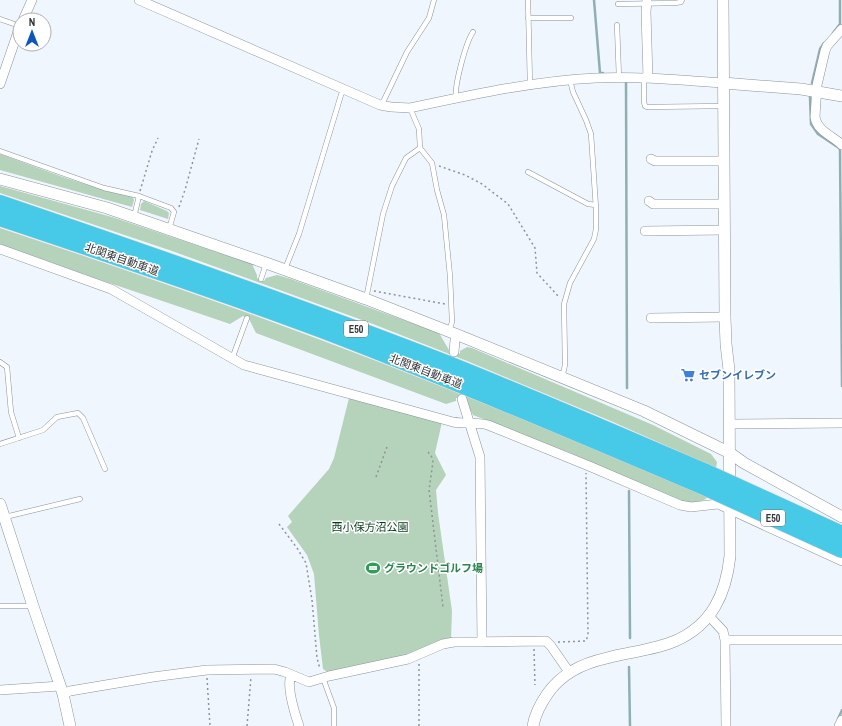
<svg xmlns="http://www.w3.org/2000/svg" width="842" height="726" font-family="'Archivo Narrow','Noto Sans JP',sans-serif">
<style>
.green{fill:#b5d2ba}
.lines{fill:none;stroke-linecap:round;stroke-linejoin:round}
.stream{stroke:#8eb0b3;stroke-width:2.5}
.service-casing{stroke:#8d939a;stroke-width:5.5}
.minor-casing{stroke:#8d939a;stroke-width:10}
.tertiary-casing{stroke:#8d939a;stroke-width:12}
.motorway-casing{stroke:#d2d3d3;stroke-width:17}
.path{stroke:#8f9499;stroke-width:1.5;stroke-dasharray:2 3;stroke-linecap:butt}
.service{stroke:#fff;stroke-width:4.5}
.minor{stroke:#fff;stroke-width:9}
.tertiary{stroke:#fff;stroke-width:11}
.motorway{stroke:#46cae7;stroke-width:16}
.motorway-bridge-casing{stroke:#d2d3d3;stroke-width:17;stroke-linecap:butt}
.motorway-bridge{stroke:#46cae7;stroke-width:16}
.labels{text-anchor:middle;stroke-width:3;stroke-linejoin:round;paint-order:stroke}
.shield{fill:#fff;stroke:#717274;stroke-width:1}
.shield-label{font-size:10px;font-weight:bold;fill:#343639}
.street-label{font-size:11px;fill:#343639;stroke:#fff}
.shop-label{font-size:11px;font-weight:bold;fill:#366cbe;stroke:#fff;text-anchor:start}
.park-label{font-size:11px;fill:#053c1b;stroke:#fff}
.leisure-label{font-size:11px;font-weight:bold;fill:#27864d;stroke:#fff;text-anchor:start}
</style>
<rect width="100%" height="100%" fill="#eff6fd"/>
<path class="green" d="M 0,154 C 44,170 86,187 132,196 L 134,200 L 132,207 L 0,170 Z
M 0,186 L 112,217 L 252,264 L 257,275 L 257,278 L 264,281 L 266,278 L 277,275 L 291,279 L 439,333 L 449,350 L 460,354 L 460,351 L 467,347 L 472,348 L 653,425 L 711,454 L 717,462 L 716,468 L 613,422 L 467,361 L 373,324 L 172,251 L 0,193 Z
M 144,201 L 167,211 L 169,213 L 168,219 L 140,210 L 141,204 Z
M 0,228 C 82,255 164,283 245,312 C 401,368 556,432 708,497 C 701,504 687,503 678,500 L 568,452 L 473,415 L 467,404 L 467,400 L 456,398 L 456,401 L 446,404 L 256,333 L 249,319 L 243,316 L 230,324 L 92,277 L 0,244 Z
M 349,398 L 442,422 L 435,453 L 446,475 L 436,490 L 438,513 L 452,611 L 451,640 L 416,653 L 329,673 L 323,669 L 319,635 L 314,574 L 307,555 L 287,527 L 292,522 L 288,516 L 329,469 L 334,458 Z"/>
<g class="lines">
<path class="stream" d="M 594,0 L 600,73 L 603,73
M 833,33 L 840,24 L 840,0
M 626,82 L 627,388
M 812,83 L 820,49 L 824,43
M 810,97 L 811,124 L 818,134 L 839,148 L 840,150 L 842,386
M 629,491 L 630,638
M 629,667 L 630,726
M 838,719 L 842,710"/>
<defs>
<path id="service" d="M 528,0 L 530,85
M 618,4 L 675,3 L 681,2 L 682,0
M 528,18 L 571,18
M 0,19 L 20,26
M 617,25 L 619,78
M 644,78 L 644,102 L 645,106 L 647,107 L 723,106
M 456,98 C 454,86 466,42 473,32
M 380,105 L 384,100 L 407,52 L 429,18 L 434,0
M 410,108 L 419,129 L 420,148 L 432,163 L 437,190 L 444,215 L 450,276 L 452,322 L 449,331
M 0,151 L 104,188 L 139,196 L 171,208 L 174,212 L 169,229
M 528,172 L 588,204 L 596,205
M 134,217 L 139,196
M 285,269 L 299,234 L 341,95 L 344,89
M 261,279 L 266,264
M 366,299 L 383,214 L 392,186 L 406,158 L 420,148
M 232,359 L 247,318
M 0,362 L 7,367 L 11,412 L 19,438
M 562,378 L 565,365 L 564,304 L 570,283 L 594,239 L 596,229 L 596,208 L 591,134 L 586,120 L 573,92 L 570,80
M 0,444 L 43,430 L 57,417 L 78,413 L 83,418 L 105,469
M 5,517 L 80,499
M 0,606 L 33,606
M 323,678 L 334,708 L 334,726"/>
<path id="minor" d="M 139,0 L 380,105 L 391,107 L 410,108 C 471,95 533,81 596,78 C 638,76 681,80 723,83
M 647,0 L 646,12 L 648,78
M 23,20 L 32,0
M 842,29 L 827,46 L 825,51 L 817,85 L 815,117 C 817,131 833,136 842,145
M 0,84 L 20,26
M 651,159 L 655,161 L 723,161
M 649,201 L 653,204 L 723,204
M 645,231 L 724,230
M 0,249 L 111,289 L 244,365 L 453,422 C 465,424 476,422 488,425 L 589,466 L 680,505 L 691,507 L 718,504 L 842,561
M 651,318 L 725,317
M 454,352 L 455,340 L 458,335
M 462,399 L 480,457 L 482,642
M 730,424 L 842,423
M 709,616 L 723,631 L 725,640 L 726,726
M 725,640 L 842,640
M 291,675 C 286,686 295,714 299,726
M 0,690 L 60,686
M 63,694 L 70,691 L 153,677 L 207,670 L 274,669 L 285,672 L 309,682 L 329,676 L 408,659 L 443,644 L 454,642 L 546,641 L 551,646 L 569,672
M 839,726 L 842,720"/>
<path id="tertiary" d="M 723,83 L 801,89 L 842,96
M 0,179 L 107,208 L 266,263 L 366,299 L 458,335 L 644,411 L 730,453 L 744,463 L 842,517
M 0,504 L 33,606 L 63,694 L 70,726
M 533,726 C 535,714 541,703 548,693 C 562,673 584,663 607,658 C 629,652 654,650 675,641 C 712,625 726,594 730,556 L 729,370 L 726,344 L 725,317 L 723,0"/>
<path id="motorway" d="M 0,203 C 150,254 299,306 446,363 C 534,398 619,435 706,472
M 0,218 C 108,254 215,290 322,330 C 450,379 577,433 704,487"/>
</defs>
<use href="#service" class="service-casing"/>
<use href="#minor" class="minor-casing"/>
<use href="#tertiary" class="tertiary-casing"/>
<use href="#motorway" class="motorway-casing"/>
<path class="path" d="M 439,166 L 465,175 L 482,184 L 508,204 L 535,248 L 537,273 L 559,297
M 140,191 L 152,151 L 158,138
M 179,207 L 185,190 L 199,139
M 374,291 L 445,304
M 428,452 L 431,455 L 433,462 L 429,490 L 443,607
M 376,477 L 388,444
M 279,524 L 297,548 L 306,563 L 312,600 L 317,658 L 320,669
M 558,642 L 586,641 L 588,635 L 586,473
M 534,649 L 535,685
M 207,678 L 210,726
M 247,726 L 251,677
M 419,726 L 419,663"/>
<use href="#service" class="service"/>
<use href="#minor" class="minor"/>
<use href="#tertiary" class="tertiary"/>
<use href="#motorway" class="motorway"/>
<defs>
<path id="motorway-bridge" d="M 706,472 L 842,534
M 704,487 L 842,550"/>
</defs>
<use href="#motorway-bridge" class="motorway-bridge-casing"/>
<use href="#motorway-bridge" class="motorway-bridge"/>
</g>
<defs>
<symbol id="supermarket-bare" viewBox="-9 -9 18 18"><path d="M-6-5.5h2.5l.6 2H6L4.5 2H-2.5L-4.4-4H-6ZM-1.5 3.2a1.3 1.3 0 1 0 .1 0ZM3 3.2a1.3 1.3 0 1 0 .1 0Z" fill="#3f7fe0" stroke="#fff" stroke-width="2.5" paint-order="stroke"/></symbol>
<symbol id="stadium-bare" viewBox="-9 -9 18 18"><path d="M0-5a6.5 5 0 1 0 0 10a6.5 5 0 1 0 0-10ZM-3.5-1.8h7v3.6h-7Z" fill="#2e9e5b" stroke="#fff" stroke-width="2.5" paint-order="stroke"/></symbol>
</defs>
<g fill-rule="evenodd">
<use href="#supermarket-bare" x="678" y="365" width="20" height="20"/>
<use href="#stadium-bare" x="363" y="558" width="20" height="20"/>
</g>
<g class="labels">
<g class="shield">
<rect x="344" y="321" width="24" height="16" rx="3"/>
<rect x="761" y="510" width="24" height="16" rx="3"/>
</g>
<g class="shield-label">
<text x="356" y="333">E50</text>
<text x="773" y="522">E50</text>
</g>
<g class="street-label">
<text transform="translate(122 259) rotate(19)" y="4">北関東自動車道</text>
<text transform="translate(426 371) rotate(21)" y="4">北関東自動車道</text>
</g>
<g class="shop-label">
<text x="699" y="379">セブンイレブン</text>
</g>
<g class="park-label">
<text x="370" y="531">西小保方沼公園</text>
</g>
<g class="leisure-label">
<text x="384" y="572">グラウンドゴルフ場</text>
</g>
</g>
<g transform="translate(32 32)"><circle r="19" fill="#ffffff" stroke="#aeafb0"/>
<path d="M0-3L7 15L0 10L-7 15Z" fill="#0b57c1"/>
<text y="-6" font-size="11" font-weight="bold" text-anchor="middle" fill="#343639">N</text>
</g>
</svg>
